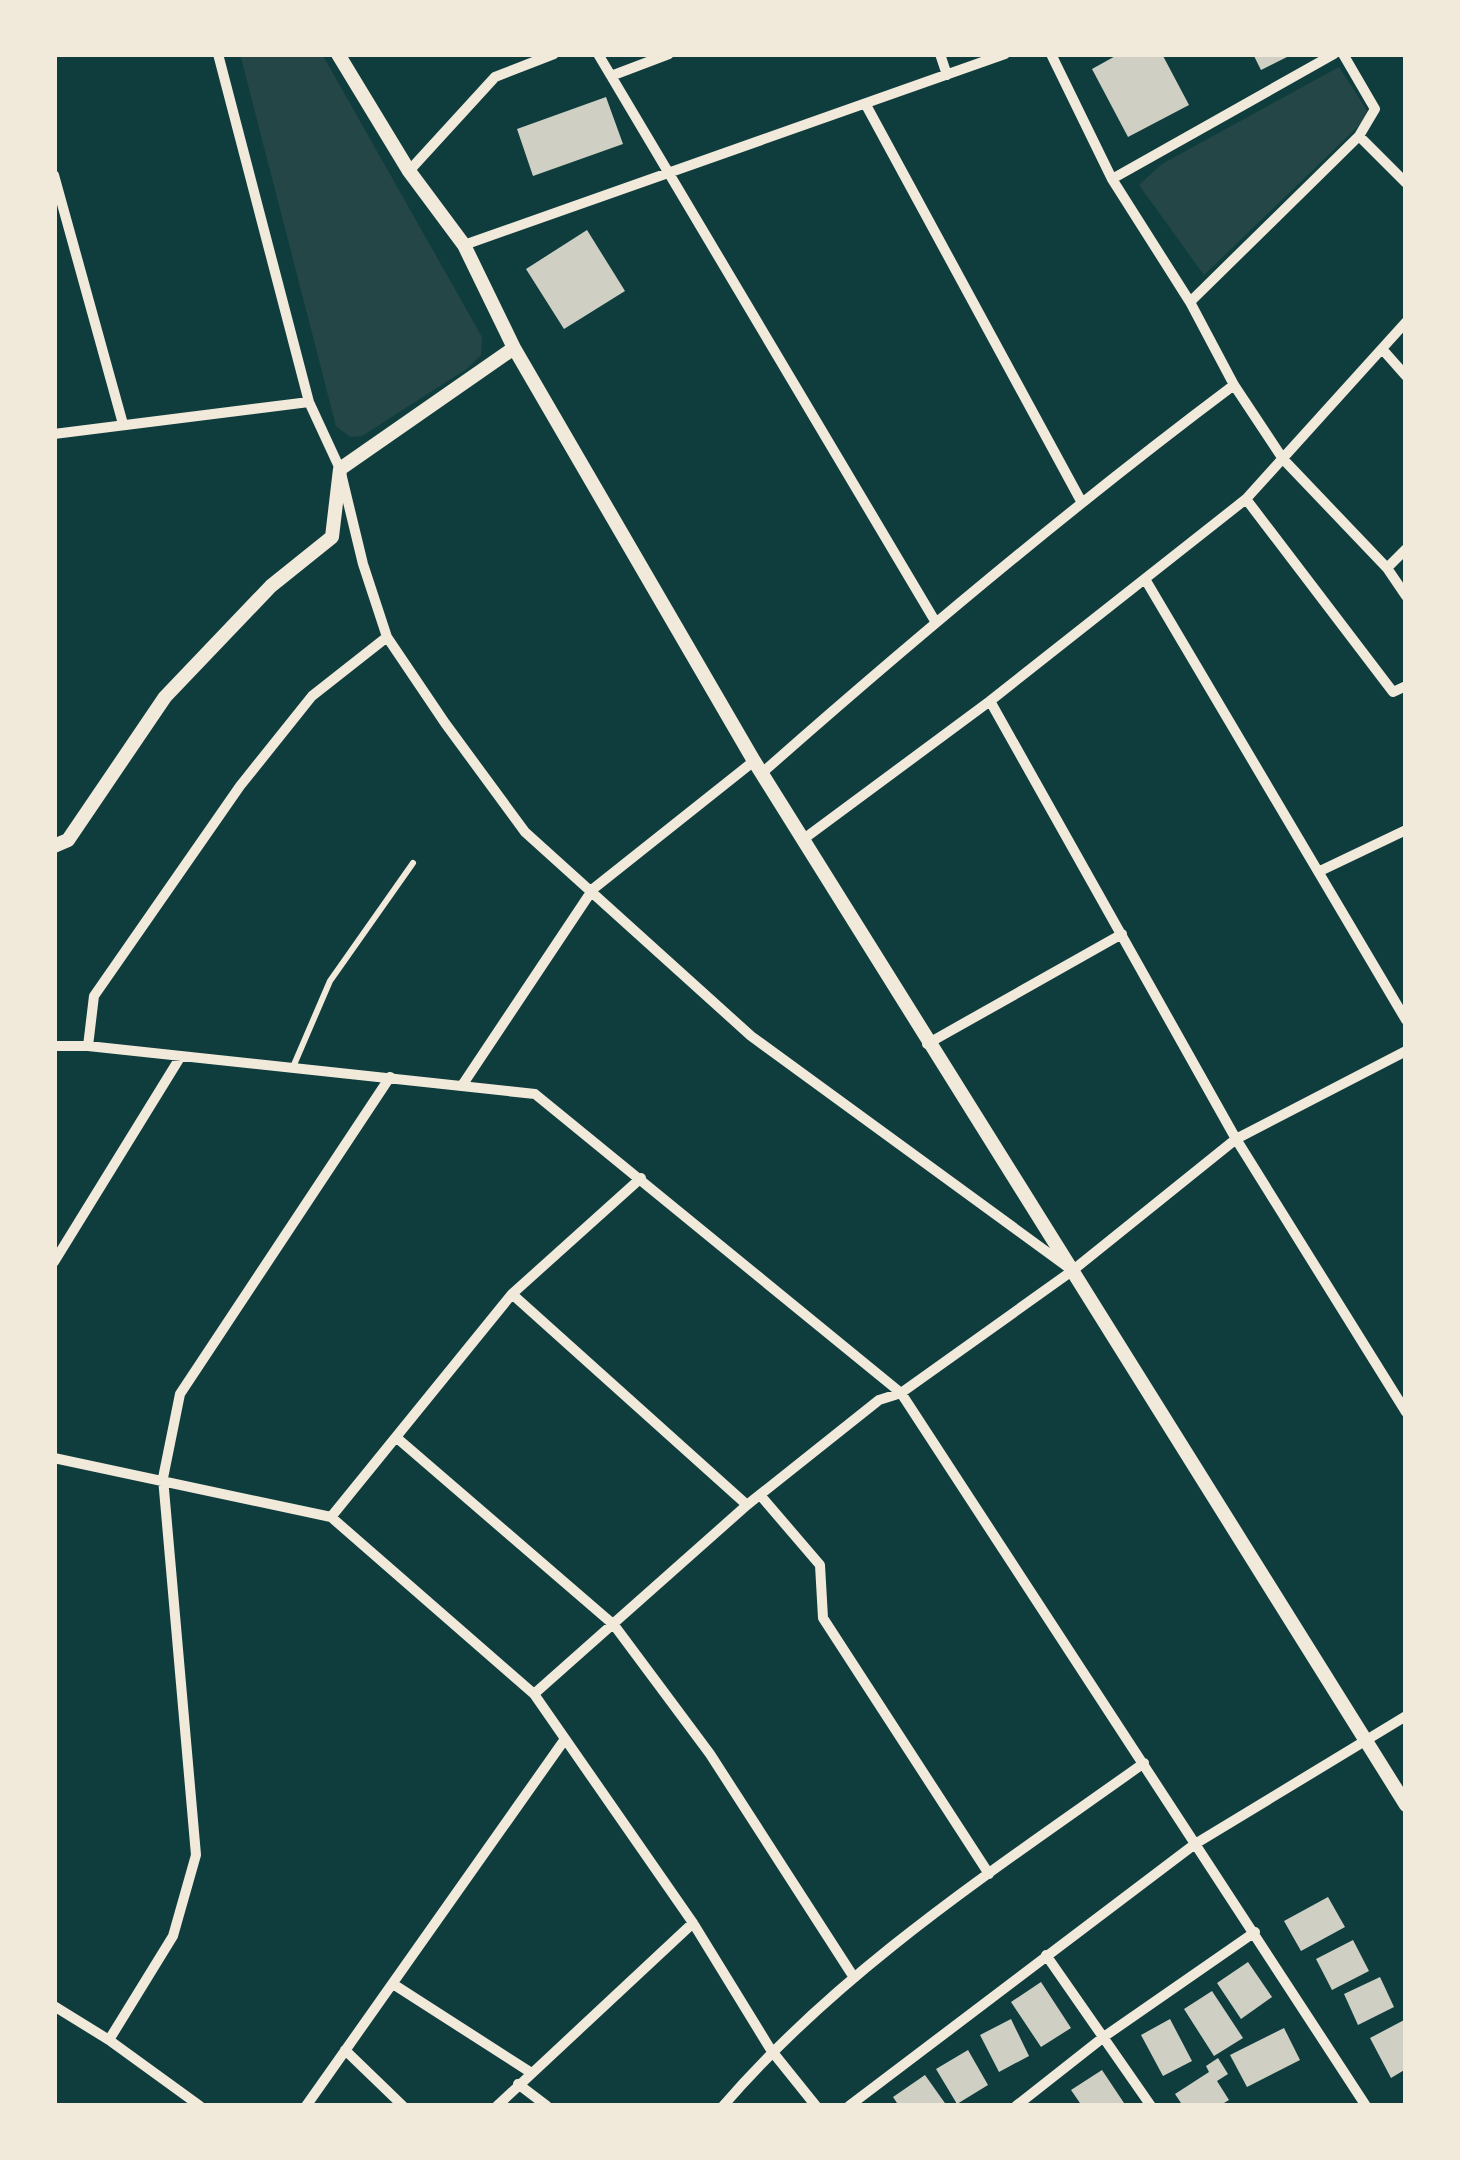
<svg xmlns="http://www.w3.org/2000/svg" width="1460" height="2160" font-family="Manrope,sans-serif">
<style>
.green{fill:#244646}
.building{fill:#cfcfc3}
.lines{fill:none;stroke-linecap:round;stroke-linejoin:round}
.service{stroke:#f1e9da;stroke-width:6}
.minor{stroke:#f1e9da;stroke-width:10}
.tertiary{stroke:#f1e9da;stroke-width:14}
</style>
<rect width="100%" height="100%" fill="#0f3d3e"/>
<path class="green" d="M 240,54 L 322,54 L 482,337 L 481,355 L 468,368 L 362,436 L 350,437 L 336,426 Z
M 1339,67 L 1370,115 L 1204,275 L 1139,185 L 1162,164 Z"/>
<path class="building" d="M 1119,54 L 1162,54 L 1189,105 L 1128,137 L 1092,69 Z
M 1253,54 L 1293,54 L 1261,70 Z
M 606,97 L 623,144 L 533,176 L 517,129 Z
M 587,230 L 625,291 L 564,329 L 526,269 Z
M 1328,1897 L 1345,1927 L 1301,1951 L 1284,1921 Z
M 1353,1940 L 1369,1971 L 1332,1990 L 1316,1959 Z
M 1248,1962 L 1272,1997 L 1241,2019 L 1217,1983 Z
M 1380,1977 L 1394,2007 L 1358,2025 L 1344,1994 Z
M 1041,1982 L 1071,2028 L 1041,2047 L 1011,2002 Z
M 1212,1991 L 1243,2038 L 1214,2056 L 1184,2009 Z
M 1011,2019 L 1029,2056 L 999,2072 L 980,2035 Z
M 1170,2019 L 1192,2061 L 1163,2076 L 1141,2035 Z
M 1406,2019 L 1406,2069 L 1391,2078 L 1370,2038 Z
M 1284,2028 L 1300,2060 L 1247,2087 L 1230,2055 Z
M 968,2050 L 988,2085 L 957,2104 L 936,2069 Z
M 1218,2058 L 1228,2074 L 1217,2081 L 1229,2100 L 1219,2106 L 1183,2106 L 1175,2094 L 1209,2072 L 1206,2066 Z
M 1102,2070 L 1126,2106 L 1082,2106 L 1071,2090 Z
M 925,2075 L 947,2106 L 899,2106 L 893,2097 Z"/>
<g class="lines">
<path class="service" d="M 293,1067 L 330,981 L 413,863"/>
<path class="minor" d="M 218,54 L 309,402 L 340,469 L 363,564 L 387,637 L 445,723 L 525,832 L 751,1036 L 1069,1268
M 598,54 L 935,621
M 940,54 L 947,75
M 1051,54 L 1112,179 L 1190,302 L 1234,385 L 1283,459 L 1387,568 L 1406,596
M 1343,54 L 1375,109 L 1359,136 L 1406,183
M 611,76 L 669,54
M 866,105 L 1081,501
M 409,171 L 495,77 L 554,54
M 54,175 L 123,424
M 1112,179 L 1334,54
M 464,245 L 1005,54
M 1190,302 L 1359,136
M 1383,350 L 1406,376
M 54,434 L 309,402
M 1246,499 L 1393,692 L 1406,686
M 1387,568 L 1406,549
M 1145,579 L 1406,1020
M 990,701 L 1236,1139 L 1406,1412
M 762,773 C 915,638 1070,508 1234,385
M 805,838 L 990,701 L 1246,499 L 1406,322
M 1320,871 L 1406,830
M 927,1044 L 1122,934
M 54,1046 L 88,1046 L 535,1094 L 901,1393 L 1366,2106
M 88,1046 L 94,996 L 240,786 L 312,696 L 387,637
M 463,1084 L 593,889 L 754,761
M 54,1262 L 181,1056
M 512,1294 L 747,1505
M 397,1438 L 614,1625 L 710,1754 L 853,1976
M 54,1458 L 331,1517 L 534,1694 L 693,1923 L 771,2050 L 816,2106
M 760,1495 L 820,1565 L 823,1618 L 989,1874
M 331,1517 L 512,1294 L 641,1178
M 534,1694 L 747,1505 L 879,1400 L 901,1393 L 1072,1271 L 1236,1139 L 1406,1051
M 1046,1955 L 1151,2106
M 393,1984 L 530,2072
M 54,2006 L 109,2040 L 200,2106
M 109,2040 L 173,1936 L 196,1855 L 163,1478 L 180,1394 L 390,1077
M 345,2050 L 403,2106
M 518,2084 L 547,2106
M 306,2106 L 565,1739
M 497,2106 L 693,1923
M 723,2106 C 842,1968 997,1868 1144,1763
M 849,2106 L 1195,1844 L 1406,1716
M 1016,2106 L 1105,2036 L 1255,1932"/>
<path class="tertiary" d="M 338,54 L 409,171 L 464,245 L 514,348 L 754,761 L 1406,1805
M 54,846 L 68,840 L 165,697 L 271,586 L 332,537 L 340,469 L 514,348"/>
</g>
<rect width="1460" height="2160" fill="none" stroke="#f1e9da" stroke-width="114"/>
</svg>
